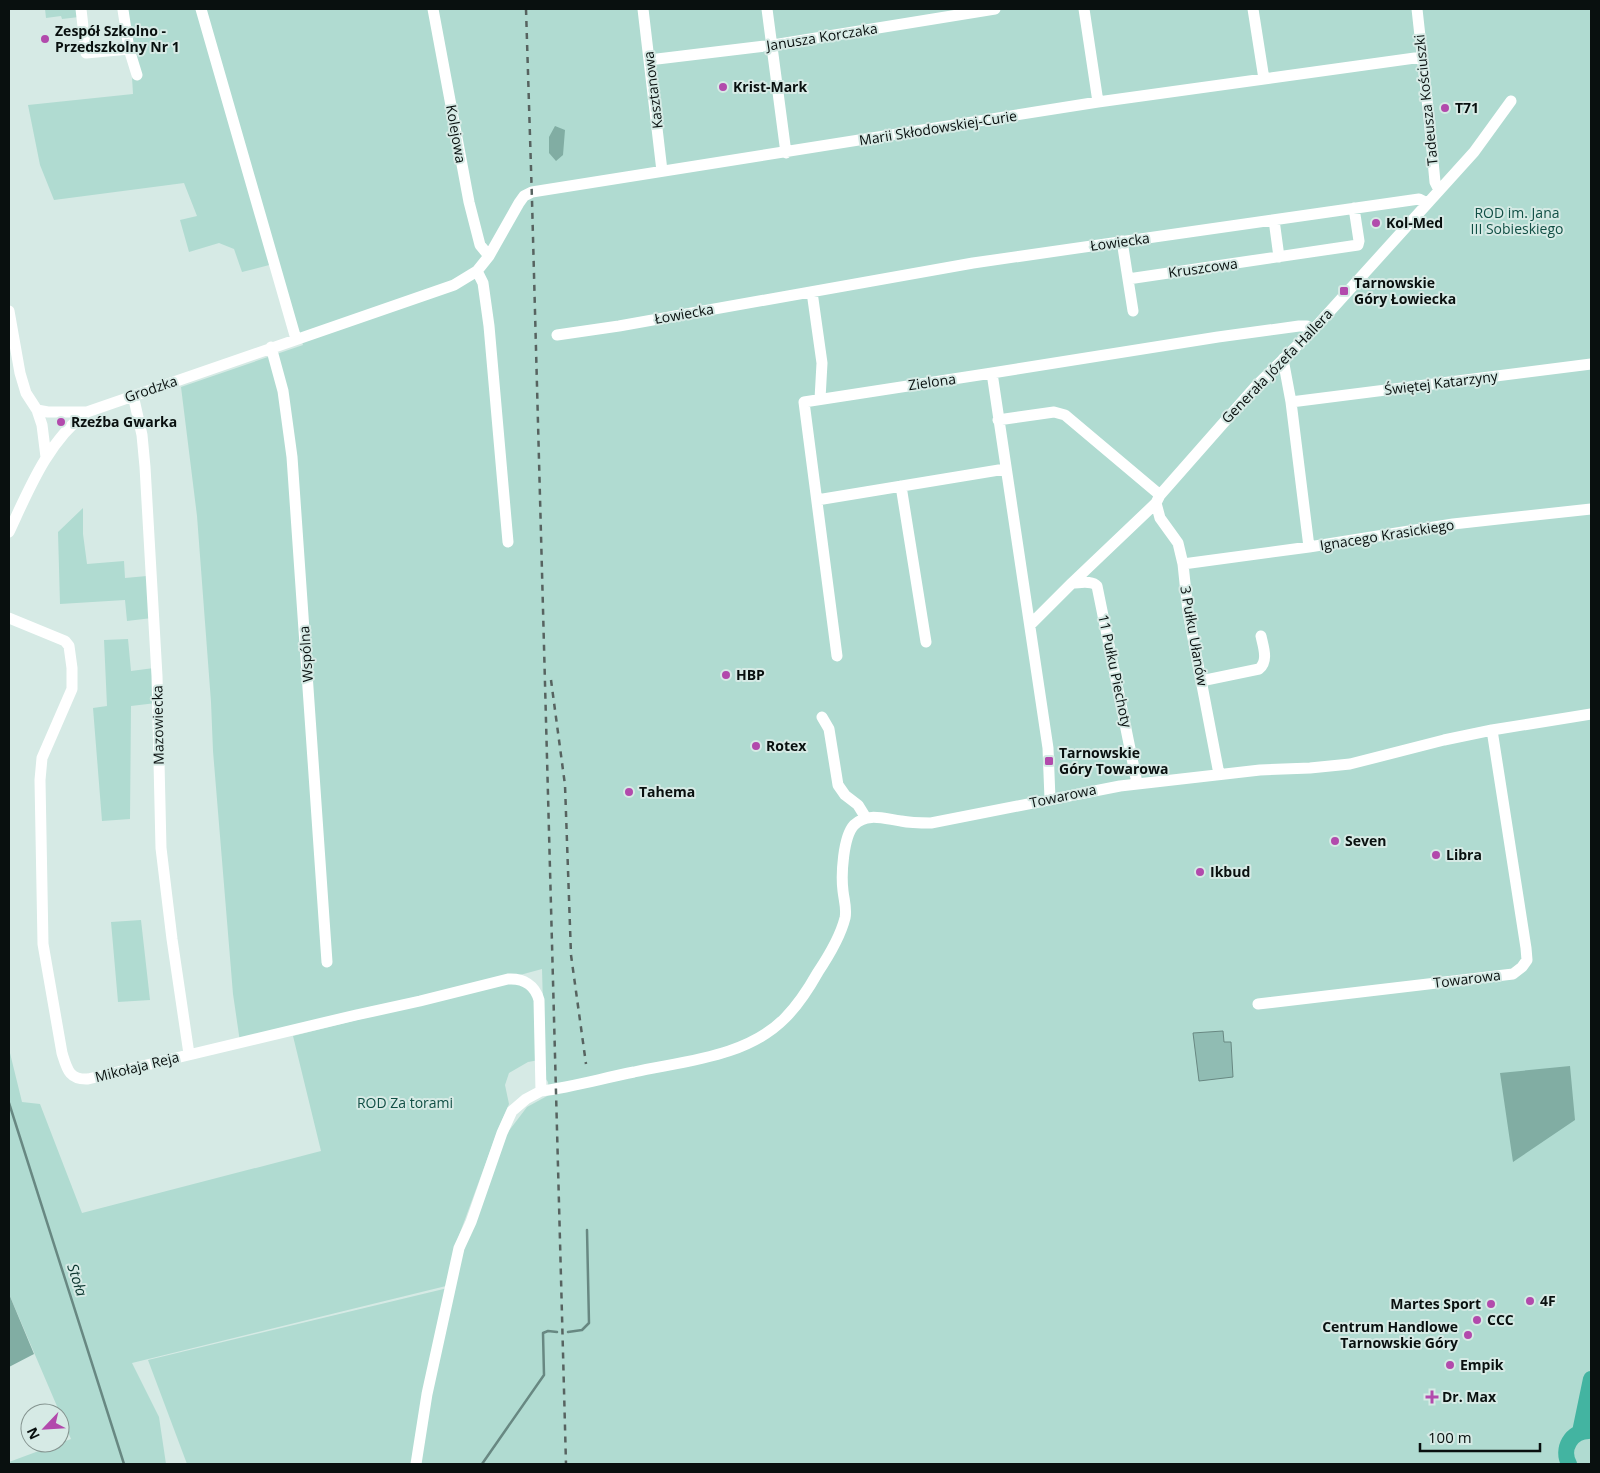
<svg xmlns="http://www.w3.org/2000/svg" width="1600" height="1473" font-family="'Open Sans',sans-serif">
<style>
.green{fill:#b0dbd1}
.forest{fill:#81ada3}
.water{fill:#90bcb3;stroke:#688882}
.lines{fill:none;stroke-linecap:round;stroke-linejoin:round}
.stream{stroke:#688882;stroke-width:2.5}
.minor{stroke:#fff;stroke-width:11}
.highway{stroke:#43b4a1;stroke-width:16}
.rail{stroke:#576360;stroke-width:2.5;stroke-dasharray:6 6;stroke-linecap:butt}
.poi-dot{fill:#b24aac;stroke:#d6eae5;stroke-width:2}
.labels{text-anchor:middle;stroke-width:4;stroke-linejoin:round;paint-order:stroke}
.poi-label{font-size:14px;font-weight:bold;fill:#09100f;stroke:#d6eae5;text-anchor:start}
.street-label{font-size:14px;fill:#09100f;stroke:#d6eae5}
.park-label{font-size:14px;fill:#114f45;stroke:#d6eae5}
.water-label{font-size:15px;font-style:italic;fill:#0a352e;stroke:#d6eae5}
</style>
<rect width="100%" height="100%" fill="#d6eae5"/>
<path class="green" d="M 45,9 L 78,9 L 79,17 L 62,19 L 61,16 L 46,18 Z
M 128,9 L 1591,9 L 1591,1464 L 187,1464 L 148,1360 L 452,1287 L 498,1145 L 527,1107 L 549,1095 L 548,1082 L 545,1078 L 542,969 L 449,994 L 240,1042 L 233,994 L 213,751 L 211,702 L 197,516 L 181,387 L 303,345 L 277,263 L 242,272 L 234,249 L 219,243 L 189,252 L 180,220 L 197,216 L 184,183 L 54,200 L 40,165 L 28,105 L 133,94 Z
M 83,508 L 83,534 L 87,564 L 124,561 L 125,578 L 147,576 L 152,618 L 127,621 L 125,600 L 60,604 L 58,532 Z
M 128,639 L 131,671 L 154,668 L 156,703 L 131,706 L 130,819 L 102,821 L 93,708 L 107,706 L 104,640 Z
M 141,920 L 150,1000 L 118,1002 L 111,922 Z
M 509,982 L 525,986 L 534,997 L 539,1060 L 528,1062 L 509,1073 L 505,1085 L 509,1104 L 499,1127 L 454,1249 L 446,1286 L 132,1363 L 159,1417 L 166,1464 L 9,1464 L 9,1462 L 71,1439 L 9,1294 L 9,1049 L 22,1102 L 40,1104 L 82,1213 L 321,1151 L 293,1036 Z"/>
<path class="forest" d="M 555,126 L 565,130 L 563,155 L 556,161 L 549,153 L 549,137 Z
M 1570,1066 L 1575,1120 L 1513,1162 L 1500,1073 Z
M 9,1294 L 34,1354 L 9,1367 Z"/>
<path class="water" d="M 1223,1031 L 1224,1042 L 1231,1042 L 1233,1077 L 1199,1081 L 1193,1033 Z"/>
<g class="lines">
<path class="stream" d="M 9,1103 L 124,1464
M 568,1332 L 582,1330 L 589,1323 L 587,1230
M 482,1464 L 544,1375 L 543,1333 L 548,1331 L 557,1332"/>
<path class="minor" d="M 81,9 L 86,53 L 129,49
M 201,9 L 296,339
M 433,9 L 469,202 L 480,245 L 489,256
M 643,9 L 662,171
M 767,9 L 786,153
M 1084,9 L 1098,102
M 1253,9 L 1264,79
M 1417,9 L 1429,118 L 1435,182 L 1439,190
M 123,10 L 129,49 L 137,75
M 649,60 L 773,45 L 995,9
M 1274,220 L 1279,257
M 1122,241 L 1133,311
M 477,271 L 483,283 L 489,326 L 508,542
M 1128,279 L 1358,245 L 1359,241 L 1354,208
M 812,292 L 822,363 L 820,399
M 9,311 L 20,373 L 26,393 L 37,410 L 42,425 L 46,457
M 557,335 L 619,326 L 973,263 L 1419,199 L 1427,203
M 271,347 L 283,391 L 292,457 L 327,962
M 1283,359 L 1291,402 L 1309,547
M 992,373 L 1048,748 L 1050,799
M 133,395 L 142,435 L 145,467 L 157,676 L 161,848 L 172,939 L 189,1054
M 1291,402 L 1591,364
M 37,410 L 48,412 L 87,412
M 998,420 L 1054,412 L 1065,415 L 1160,495
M 901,486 L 926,642
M 817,500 L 1005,469
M 1156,503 L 1160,518 L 1178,543 L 1183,564 L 1188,612 L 1219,774
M 9,532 C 29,489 48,441 87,412 L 454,285 L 477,271 L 489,256 L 519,203 L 524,196 L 532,192 L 1098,102 L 1422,57
M 1183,564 L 1309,547 L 1453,524 L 1591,509
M 1072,583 C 1080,583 1092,580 1097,586 L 1137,783
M 9,618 L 65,641 L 69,646 L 72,668 L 72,689 L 42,758 L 40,780 L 43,944 L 62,1053 C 67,1069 69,1080 88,1079 L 356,1015 L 420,1001 L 508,979 C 523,978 535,985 539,1000 L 541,1091
M 1030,625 L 1072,583 L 1156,503 L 1160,495 L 1256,386 L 1313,330 L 1474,152 L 1511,101
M 837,656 L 804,402 L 992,373 L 1218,337 L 1299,326 L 1307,326 L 1313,330
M 1201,681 L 1259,669 C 1269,661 1263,646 1261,636
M 822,717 L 829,729 L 838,785 L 845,795 L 858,805 L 866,818
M 1258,1004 L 1513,974 L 1522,967 L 1527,960 L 1526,948 L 1492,730
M 416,1464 L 427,1394 L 459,1248 L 471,1222 L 502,1133 L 512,1111 L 526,1099 L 541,1091 C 573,1087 603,1078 634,1072 C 684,1061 747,1057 785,1018 C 798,1005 809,988 818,972 C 828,957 841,934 845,918 C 847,909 844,900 843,891 C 841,875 843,837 854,825 C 867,812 885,819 901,821 C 911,823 921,823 931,823 L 1120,786 L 1260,770 L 1310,768 L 1350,764 L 1444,740 L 1492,730 L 1591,714"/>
<path class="highway" d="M 1580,1432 L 1591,1379
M 1569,1464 C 1561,1449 1571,1431 1589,1431"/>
<path class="rail" d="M 526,9 L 532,200 L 566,1464
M 551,680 L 565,785 L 571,955 L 586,1064"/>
</g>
<g class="poi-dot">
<circle cx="45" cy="39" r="5"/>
<circle cx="723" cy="87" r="5"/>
<circle cx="1445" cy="108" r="5"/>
<circle cx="1376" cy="223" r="5"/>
<rect x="1339" y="286" width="10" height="10" rx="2.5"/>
<circle cx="61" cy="422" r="5"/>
<circle cx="726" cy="675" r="5"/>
<circle cx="756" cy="746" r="5"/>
<rect x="1044" y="756" width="10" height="10" rx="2.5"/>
<circle cx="629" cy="792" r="5"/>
<circle cx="1335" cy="841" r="5"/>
<circle cx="1436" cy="855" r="5"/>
<circle cx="1200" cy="872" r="5"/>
<circle cx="1530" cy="1301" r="5"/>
<circle cx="1491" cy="1304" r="5"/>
<circle cx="1477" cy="1320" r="5"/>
<circle cx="1468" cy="1335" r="5"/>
<circle cx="1450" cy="1365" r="5"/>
<path d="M1429.5 1389.5h5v5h5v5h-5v5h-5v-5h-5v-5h5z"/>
</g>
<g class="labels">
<g class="poi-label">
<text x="55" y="36">Zespół Szkolno -<tspan x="55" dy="16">Przedszkolny Nr 1</tspan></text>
<text x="733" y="92">Krist-Mark</text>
<text x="1455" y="113">T71</text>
<text x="1386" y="228">Kol-Med</text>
<text x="1354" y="288">Tarnowskie<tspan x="1354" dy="16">Góry Łowiecka</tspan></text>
<text x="71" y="427">Rzeźba Gwarka</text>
<text x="736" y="680">HBP</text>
<text x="766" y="751">Rotex</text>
<text x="1059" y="758">Tarnowskie<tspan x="1059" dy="16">Góry Towarowa</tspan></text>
<text x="639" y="797">Tahema</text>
<text x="1345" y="846">Seven</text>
<text x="1446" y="860">Libra</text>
<text x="1210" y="877">Ikbud</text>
<text x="1540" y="1306">4F</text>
<text x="1481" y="1309" text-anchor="end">Martes Sport</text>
<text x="1487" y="1325">CCC</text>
<text x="1458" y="1332" text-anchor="end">Centrum Handlowe<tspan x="1458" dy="16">Tarnowskie Góry</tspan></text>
<text x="1460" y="1370">Empik</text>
<text x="1442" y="1402">Dr. Max</text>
</g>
<g class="street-label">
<text transform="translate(822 37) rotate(-9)" y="5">Janusza Korczaka</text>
<text transform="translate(653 90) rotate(-97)" y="5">Kasztanowa</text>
<text transform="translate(1426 100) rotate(-96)" y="5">Tadeusza Kościuszki</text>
<text transform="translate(938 128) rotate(-9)" y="5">Marii Skłodowskiej-Curie</text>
<text transform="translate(456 134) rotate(80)" y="5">Kolejowa</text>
<text transform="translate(1120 242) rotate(-8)" y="5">Łowiecka</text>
<text transform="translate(1203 268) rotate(-8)" y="5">Kruszcowa</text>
<text transform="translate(684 314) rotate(-10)" y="5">Łowiecka</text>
<text transform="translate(1277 366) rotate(-46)" y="5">Generała Józefa Hallera</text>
<text transform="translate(932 382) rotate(-8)" y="5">Zielona</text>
<text transform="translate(1441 383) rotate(-7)" y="5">Świętej Katarzyny</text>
<text transform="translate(151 389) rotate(-19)" y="5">Grodzka</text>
<text transform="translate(1387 535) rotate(-9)" y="5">Ignacego Krasickiego</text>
<text transform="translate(1194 636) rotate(80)" y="5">3 Pułku Ułanów</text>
<text transform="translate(306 654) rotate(-94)" y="5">Wspólna</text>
<text transform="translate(1115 671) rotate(78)" y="5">11 Pułku Piechoty</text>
<text transform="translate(158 725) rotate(-91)" y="5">Mazowiecka</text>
<text transform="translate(1063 796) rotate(-12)" y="5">Towarowa</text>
<text transform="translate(1467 979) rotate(-7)" y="5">Towarowa</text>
<text transform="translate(137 1067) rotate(-14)" y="5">Mikołaja Reja</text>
</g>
<g class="park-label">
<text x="1517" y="218">ROD im. Jana<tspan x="1517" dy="16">III Sobieskiego</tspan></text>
<text x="405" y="1108">ROD Za torami</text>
</g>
<g class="water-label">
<text transform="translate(77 1280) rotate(72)" y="5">Stoła</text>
</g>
</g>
<rect width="1600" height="1473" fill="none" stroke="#09100f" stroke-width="20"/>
<g transform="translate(45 1428) rotate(245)"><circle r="24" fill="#d6eae5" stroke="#84938f"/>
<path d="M0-4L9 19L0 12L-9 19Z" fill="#b24aac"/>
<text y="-8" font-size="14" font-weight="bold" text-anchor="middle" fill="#09100f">N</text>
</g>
<path d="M1420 1443v8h120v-8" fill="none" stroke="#09100f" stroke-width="2.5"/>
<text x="1428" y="1443" font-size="15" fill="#09100f" stroke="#d6eae5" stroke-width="4" paint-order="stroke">100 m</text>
</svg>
